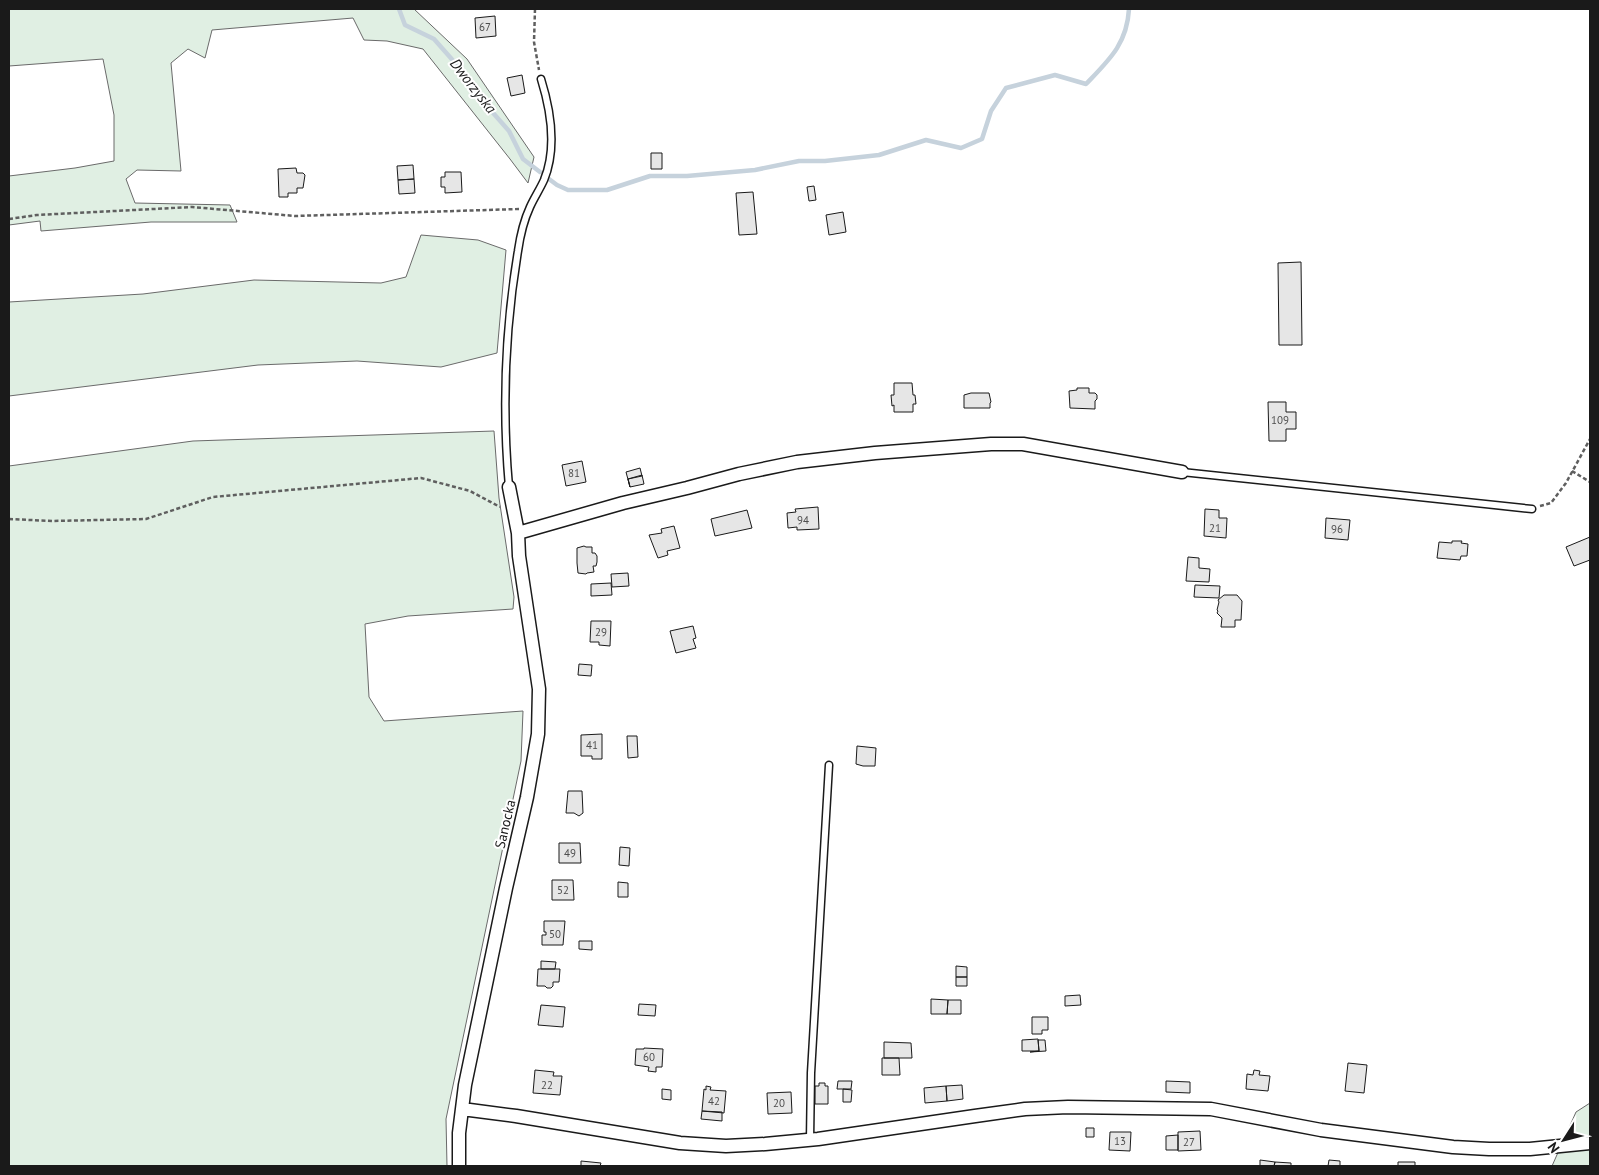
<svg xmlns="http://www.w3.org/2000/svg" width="1599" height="1175" font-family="'PT Sans',sans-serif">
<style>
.green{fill:#e0efe3;stroke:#6a6a6a}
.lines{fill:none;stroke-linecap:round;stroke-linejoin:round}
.stream{stroke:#c6d2dc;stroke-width:4.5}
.building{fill:#e6e6e6;stroke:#1a1a1a}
.service-casing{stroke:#1a1a1a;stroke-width:9}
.minor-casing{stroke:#1a1a1a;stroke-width:15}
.path{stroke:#5f5f5f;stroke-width:2.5;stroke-dasharray:4 2.5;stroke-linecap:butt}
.service{stroke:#fff;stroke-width:6}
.minor{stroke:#fff;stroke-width:12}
.labels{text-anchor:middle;stroke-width:4;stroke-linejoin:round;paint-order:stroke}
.number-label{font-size:11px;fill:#4d4d4d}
.street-label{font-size:14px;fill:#1a1a1a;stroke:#fff}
.water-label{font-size:15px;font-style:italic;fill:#1a1a1a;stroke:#fff}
</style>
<rect width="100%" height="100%" fill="#fff"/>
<path class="green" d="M 9,9 L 414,9 L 467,59 L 534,157 L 528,183 L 510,159 L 423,49 L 387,41 L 364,40 L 353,18 L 212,30 L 205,58 L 188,49 L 171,63 L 181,171 L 137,170 L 126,179 L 135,203 L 230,205 L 237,222 L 151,222 L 41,231 L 40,221 L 9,225 L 9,176 L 75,168 L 114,161 L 114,115 L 103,59 L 9,66 Z
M 421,235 L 478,240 L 506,250 L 497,353 L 441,367 L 357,361 L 258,365 L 9,396 L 9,302 L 143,294 L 254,280 L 381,283 L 406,277 Z
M 494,431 L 499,498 L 514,597 L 513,609 L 408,616 L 365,624 L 369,697 L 384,721 L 523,711 L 521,761 L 446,1119 L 447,1166 L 9,1166 L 9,466 L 193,441 Z
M 1590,1103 L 1590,1166 L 1552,1166 L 1576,1112 Z"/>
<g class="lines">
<path class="stream" d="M 399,9 L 405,25 L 434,39 L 464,73 L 487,106 L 509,131 L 523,159 L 540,172
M 549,179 L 557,185 L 568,190 L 607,190 L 650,176 L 687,176 L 755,170 L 799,161 L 825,161 L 879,155 L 926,140 L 961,148 L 982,139 L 991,111 L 1006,88 L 1055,75 L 1086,84 C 1109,60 1127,44 1129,9"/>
</g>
<path class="building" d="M 495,16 L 496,36 L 476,38 L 475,18 Z
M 522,75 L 525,93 L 511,96 L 507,78 Z
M 651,153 L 662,153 L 662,169 L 651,169 Z
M 413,165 L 414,179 L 398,180 L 397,166 Z
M 296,168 L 297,173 L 303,173 L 305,175 L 303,188 L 297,188 L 297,193 L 288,193 L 288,197 L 279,197 L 278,169 Z
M 445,172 L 461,172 L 462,192 L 445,193 L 445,187 L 441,187 L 441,177 L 445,177 Z
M 414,179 L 415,193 L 399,194 L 398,180 Z
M 814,186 L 816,200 L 809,201 L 807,187 Z
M 753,192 L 757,234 L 739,235 L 736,193 Z
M 843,212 L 846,232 L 829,235 L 826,215 Z
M 1301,262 L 1302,345 L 1279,345 L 1278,263 Z
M 894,383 L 912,383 L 913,395 L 915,395 L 916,404 L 913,404 L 913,412 L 894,412 L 894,405 L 892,406 L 891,395 L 894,395 Z
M 1077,388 L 1089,388 L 1089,393 L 1095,393 L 1097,395 L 1097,399 L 1095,401 L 1095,409 L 1070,408 L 1069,391 L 1077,390 Z
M 971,393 L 989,393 L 991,402 L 990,403 L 990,408 L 964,408 L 964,395 Z
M 1268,402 L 1286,402 L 1286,412 L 1296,412 L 1296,429 L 1286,429 L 1286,441 L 1269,441 Z
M 582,461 L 586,482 L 566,486 L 562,465 Z
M 640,468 L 642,476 L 628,479 L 630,487 L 626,472 Z
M 642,475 L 644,484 L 630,487 L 628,479 Z
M 818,507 L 819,529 L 797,530 L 797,527 L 788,528 L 787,513 L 796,512 L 795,509 Z
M 1205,509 L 1219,510 L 1219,518 L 1227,518 L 1226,538 L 1204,536 Z
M 747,510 L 752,528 L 715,536 L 711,519 Z
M 1326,518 L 1350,520 L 1348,540 L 1325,538 Z
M 674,526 L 680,548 L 667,551 L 668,555 L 658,558 L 649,535 L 662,533 L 661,529 Z
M 1590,537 L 1590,560 L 1574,566 L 1566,547 Z
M 1452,541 L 1462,541 L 1461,543 L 1468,544 L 1467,556 L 1461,556 L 1460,560 L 1437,558 L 1439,542 L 1452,543 Z
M 584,546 L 586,547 L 592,547 L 592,553 L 595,553 L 597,556 L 597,562 L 596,566 L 593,566 L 594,572 L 587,573 L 586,574 L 578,573 L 577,563 L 577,548 Z
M 1188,557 L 1199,558 L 1199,568 L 1210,569 L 1209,582 L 1186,581 Z
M 628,573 L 629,586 L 612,587 L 611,574 Z
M 611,583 L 612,595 L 591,596 L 591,584 Z
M 1195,585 L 1220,586 L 1219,598 L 1194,597 Z
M 1224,595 L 1237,595 L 1242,601 L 1241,620 L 1235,620 L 1235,627 L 1221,627 L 1222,618 L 1217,613 L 1218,611 L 1217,610 L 1219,602 L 1218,600 Z
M 591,621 L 611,621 L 610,646 L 599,645 L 599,642 L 590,642 Z
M 693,626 L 696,638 L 693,639 L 696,648 L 676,653 L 670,631 Z
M 579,664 L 592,665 L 591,676 L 578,675 Z
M 602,734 L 602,759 L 592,759 L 592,756 L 581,756 L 581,735 Z
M 627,736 L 637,736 L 638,757 L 628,758 Z
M 857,746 L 876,748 L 875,766 L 863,766 L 856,764 Z
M 568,791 L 582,791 L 583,813 L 579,816 L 574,813 L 566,813 Z
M 559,843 L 580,843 L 581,863 L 559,863 Z
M 620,847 L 630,848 L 629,866 L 619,865 Z
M 552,880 L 573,880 L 574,900 L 552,900 Z
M 618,882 L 628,883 L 628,897 L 618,897 Z
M 544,921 L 565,921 L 563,945 L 542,945 L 542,935 L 546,935 L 546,932 L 544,932 Z
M 579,941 L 592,941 L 592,950 L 579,949 Z
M 541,961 L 556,962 L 555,969 L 541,969 Z
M 956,966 L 967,967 L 967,977 L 956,977 Z
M 538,969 L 560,969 L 559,982 L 553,982 L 553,986 L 551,988 L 547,988 L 545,986 L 537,986 Z
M 956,977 L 967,977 L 967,986 L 956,986 Z
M 1080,995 L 1081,1005 L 1065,1006 L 1065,996 Z
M 931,999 L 948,1000 L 947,1014 L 931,1014 Z
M 948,1000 L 961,1000 L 961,1014 L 947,1014 Z
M 639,1004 L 656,1005 L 655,1016 L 638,1015 Z
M 541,1005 L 565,1007 L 563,1027 L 538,1025 Z
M 1032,1017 L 1048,1017 L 1048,1030 L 1042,1030 L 1042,1034 L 1032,1034 Z
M 1038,1039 L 1039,1051 L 1022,1051 L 1022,1040 Z
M 1038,1040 L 1045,1040 L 1046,1051 L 1030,1052 L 1039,1051 Z
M 884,1042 L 911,1043 L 912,1058 L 884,1058 Z
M 644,1048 L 663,1049 L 662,1067 L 656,1067 L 656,1072 L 648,1071 L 649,1067 L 635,1065 L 636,1049 L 644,1049 Z
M 882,1058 L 899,1058 L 900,1075 L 882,1075 Z
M 1348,1063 L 1367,1065 L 1364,1093 L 1345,1091 Z
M 535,1070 L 554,1072 L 553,1076 L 562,1076 L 560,1095 L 533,1093 Z
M 1254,1070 L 1260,1071 L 1259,1075 L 1270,1076 L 1268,1091 L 1246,1089 L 1247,1074 L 1253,1075 Z
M 838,1081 L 852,1081 L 851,1089 L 837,1089 Z
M 1166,1081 L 1190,1082 L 1190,1093 L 1166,1092 Z
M 819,1083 L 825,1083 L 825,1086 L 828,1086 L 828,1104 L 815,1104 L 815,1086 L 819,1086 Z
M 962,1085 L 963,1099 L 947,1101 L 946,1086 Z
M 706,1086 L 711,1087 L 710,1090 L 726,1091 L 724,1113 L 702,1111 L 704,1089 L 706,1090 Z
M 946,1086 L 947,1101 L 925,1103 L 924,1088 Z
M 662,1089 L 671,1090 L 671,1100 L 662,1099 Z
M 843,1089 L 852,1090 L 851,1102 L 843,1102 Z
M 791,1092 L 792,1113 L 768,1114 L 767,1093 Z
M 702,1111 L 722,1112 L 722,1121 L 701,1119 Z
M 1086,1128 L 1094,1128 L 1094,1137 L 1086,1137 Z
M 1200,1131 L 1201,1150 L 1178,1151 L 1178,1132 Z
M 1110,1132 L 1131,1132 L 1130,1151 L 1109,1150 Z
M 1178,1135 L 1178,1150 L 1166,1150 L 1166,1136 Z
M 1260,1160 L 1275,1162 L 1274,1166 L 1260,1166 Z
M 1329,1160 L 1340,1161 L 1340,1166 L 1328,1166 Z
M 581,1161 L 601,1163 L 600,1166 L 581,1166 Z
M 1275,1162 L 1291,1163 L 1291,1166 L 1274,1166 Z
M 1398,1162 L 1415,1162 L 1415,1166 L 1398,1166 Z"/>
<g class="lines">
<defs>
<path id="service" d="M 1182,472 L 1532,509
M 509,487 C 502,408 505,329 518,251 C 520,237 524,220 530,207 C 534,198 540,189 544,180 C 557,148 551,111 541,79
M 810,1140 L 811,1073 L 829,765"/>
<path id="minor" d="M 518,533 L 623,503 L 687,488 L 739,474 L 797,462 L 875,453 L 991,444 L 1023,444 L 1182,472
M 462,1109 L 516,1116 L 680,1143 L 726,1146 L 765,1144 L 818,1139 L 975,1116 L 1025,1109 L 1068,1107 L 1211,1109 L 1321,1130 L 1453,1147 L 1489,1149 L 1530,1149 L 1590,1143
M 459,1166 L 459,1133 L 465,1085 L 506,888 L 527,797 L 538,734 L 539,689 L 519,556 L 518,533 L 509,487"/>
</defs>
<use href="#service" class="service-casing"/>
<use href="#minor" class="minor-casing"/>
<path class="path" d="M 535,9 L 534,42 L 539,70
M 9,219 L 37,215 L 192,207 L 295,216 L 519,209
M 1572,471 L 1590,482
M 1540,506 L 1551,503 L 1566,483 L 1590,439
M 9,519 L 52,521 L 146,519 L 213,497 L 421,478 L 470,491 L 500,507"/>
<use href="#service" class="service"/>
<use href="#minor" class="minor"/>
</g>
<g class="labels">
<g class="number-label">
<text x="485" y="31">67</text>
<text x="1280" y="424">109</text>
<text x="574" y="477">81</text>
<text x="803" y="524">94</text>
<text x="1215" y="532">21</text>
<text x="1337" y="533">96</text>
<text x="601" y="636">29</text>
<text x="592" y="749">41</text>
<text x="570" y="857">49</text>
<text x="563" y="894">52</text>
<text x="555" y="938">50</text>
<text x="649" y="1061">60</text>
<text x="547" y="1089">22</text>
<text x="714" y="1105">42</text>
<text x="779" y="1107">20</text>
<text x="1120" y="1145">13</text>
<text x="1189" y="1146">27</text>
</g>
<g class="street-label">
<text transform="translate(505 824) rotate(-77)" y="5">Sanocka</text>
</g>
<g class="water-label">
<text transform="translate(473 86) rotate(52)" y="5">Dworzyska</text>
</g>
</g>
<rect width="1599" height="1175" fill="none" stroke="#1a1a1a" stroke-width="20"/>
<g transform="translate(1564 1140) rotate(234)" stroke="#ffffff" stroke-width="4" paint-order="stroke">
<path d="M0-4L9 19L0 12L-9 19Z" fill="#1a1a1a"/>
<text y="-8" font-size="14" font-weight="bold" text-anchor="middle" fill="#1a1a1a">N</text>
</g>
</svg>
